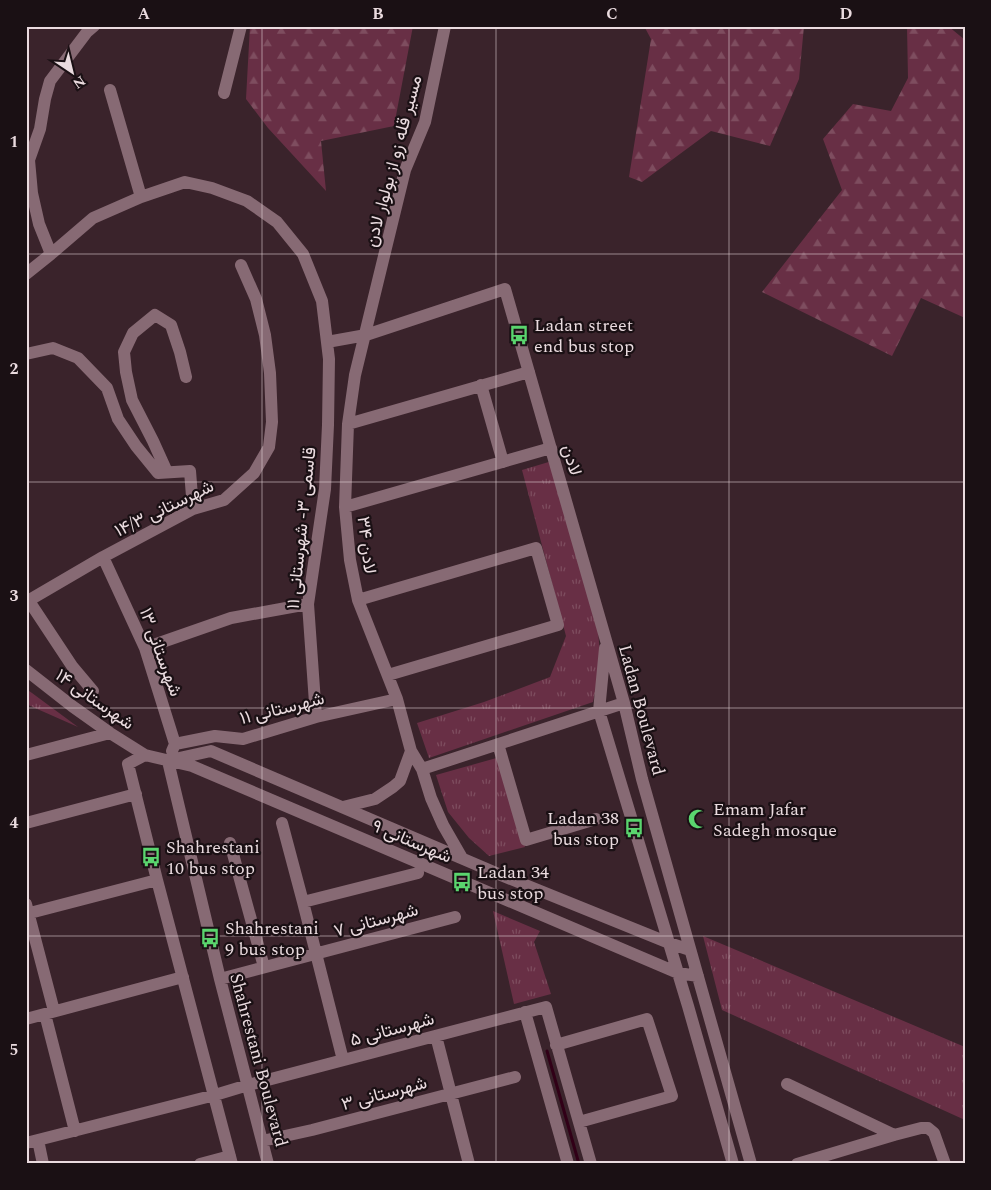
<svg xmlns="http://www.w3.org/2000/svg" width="991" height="1190" font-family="Spectral,Vazirmatn,serif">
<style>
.forest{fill:url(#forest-firs)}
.park{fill:url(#park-tufts)}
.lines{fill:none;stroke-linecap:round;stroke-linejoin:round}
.stream{stroke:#310017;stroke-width:3}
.minor{stroke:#876a74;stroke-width:12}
.grid{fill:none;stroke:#eadbdf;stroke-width:1;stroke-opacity:0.55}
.labels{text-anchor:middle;stroke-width:4.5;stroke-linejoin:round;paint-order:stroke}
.street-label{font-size:18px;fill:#eadbdf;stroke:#1a1014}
.poi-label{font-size:18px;fill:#eadbdf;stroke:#1a1014;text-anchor:start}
.neatline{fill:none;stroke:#eadbdf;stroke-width:2}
.grid-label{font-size:16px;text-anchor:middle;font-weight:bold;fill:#eadbdf}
</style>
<defs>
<pattern id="forest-firs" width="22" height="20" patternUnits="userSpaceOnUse" patternTransform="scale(1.25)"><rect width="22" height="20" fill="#682f45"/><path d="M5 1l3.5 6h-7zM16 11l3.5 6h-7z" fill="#7e4d5f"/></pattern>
<pattern id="park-tufts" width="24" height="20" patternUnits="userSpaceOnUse" patternTransform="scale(1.25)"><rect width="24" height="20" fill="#682f45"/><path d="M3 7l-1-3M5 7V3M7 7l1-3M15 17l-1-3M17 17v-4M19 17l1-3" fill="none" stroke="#7e4d5f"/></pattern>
</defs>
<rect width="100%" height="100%" fill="#3a232b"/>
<path class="forest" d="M 250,26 L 413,26 L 394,126 L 321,141 L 326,191 L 268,128 L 246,99 Z
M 644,26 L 804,26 L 799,79 L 770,146 L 711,131 L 642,182 L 629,177 L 651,39 Z
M 907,26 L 948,26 L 965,40 L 965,318 L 921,298 L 892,356 L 762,292 L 842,190 L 823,139 L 853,104 L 891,111 L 908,78 Z"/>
<path class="park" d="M 552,461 L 597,619 L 601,666 L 593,702 L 429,758 L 417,723 L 484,702 L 550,677 L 566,636 L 522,470 Z
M 26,689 L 32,693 L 78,727 L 26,704 Z
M 500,757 L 525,847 L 489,856 L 469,838 L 448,812 L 436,775 Z
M 493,911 L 540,931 L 534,942 L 551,994 L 514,1004 Z
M 703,936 L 965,1047 L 965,1120 L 722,1010 Z"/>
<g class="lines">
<path class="stream" d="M 547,1051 L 579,1164"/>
<path class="minor" d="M 445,26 L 425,122 L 405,170 L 355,375 L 348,424 L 345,507 L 350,560 L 358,600 L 397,699 L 411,751 L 422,769 L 431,798 L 443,825 L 462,858
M 110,90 L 141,197
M 224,93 L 241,26
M 51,254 L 39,224 L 32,193 L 29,160 L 40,129 L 45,99 L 50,81 L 87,32 L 94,26
M 26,274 L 51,254 L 93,218 L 141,197 L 185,182 L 212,188 L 247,201 L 277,222 L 303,254 L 322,301 L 329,359 L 328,425 L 325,489 L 308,604 L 316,717
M 327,342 L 366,335 L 505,289 L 624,703 L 642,779 L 751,1164
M 26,354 L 53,348 L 78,358 L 107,388 L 118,419 L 136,446 L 158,473 L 190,471 L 193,509
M 481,385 L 503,462
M 348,424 L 529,372
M 167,472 L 153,441 L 132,400 L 126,372 L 124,352 L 133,333 L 155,315 L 171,325 L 180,352 L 186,377
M 345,507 L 551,448
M 103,557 L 145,648 L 175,744 L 172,751
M 358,600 L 536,548 L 558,625 L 388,675
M 29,601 L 72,666 L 93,691
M 26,602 L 103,557 L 193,509 L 224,500 L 254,473 L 269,447 L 272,422 L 270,373 L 265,335 L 256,299 L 241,265
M 145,648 L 231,618 L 308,604
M 605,648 L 599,711 L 678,973 L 688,1006 L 733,1164
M 26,670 L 72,706 L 110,733 L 145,755
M 175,744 L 215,736 L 243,739 L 316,717 L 397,699
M 498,744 L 526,840 L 596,819
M 26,755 L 110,733
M 170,760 L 211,751 L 496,873 L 669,943 L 690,950
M 168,761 L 220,979 L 268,1164
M 422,769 L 624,703
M 343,807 L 375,799 L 393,787 L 400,781 L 411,751
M 26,823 L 136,794
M 282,823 L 303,902 L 343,1060
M 230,843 L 264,967
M 303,902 L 418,873
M 26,904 L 54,1011
M 26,914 L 157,880
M 220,979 L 455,917
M 525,1012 L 568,1164
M 45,1014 L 75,1131
M 26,1019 L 183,977
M 436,1036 L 469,1164
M 556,1045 L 647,1019 L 672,1096 L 579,1122
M 787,1084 L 894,1135
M 38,1140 L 43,1164
M 262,1141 L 312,1130 L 515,1077
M 26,1143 L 215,1095 L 248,1085 L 546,1007 L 591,1164
M 200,1164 L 230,1156
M 232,1164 L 157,880 L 128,764 L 145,755 L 192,766 L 678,973 L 698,976
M 797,1164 L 894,1135 L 921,1128 L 928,1128 L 934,1133 L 945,1164"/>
</g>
<path class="grid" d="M 262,26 L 262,1164M 496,26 L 496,1164M 729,26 L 729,1164M 26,254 L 965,254M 26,482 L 965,482M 26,708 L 965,708M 26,936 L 965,936"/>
<defs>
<symbol id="bus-bare" viewBox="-9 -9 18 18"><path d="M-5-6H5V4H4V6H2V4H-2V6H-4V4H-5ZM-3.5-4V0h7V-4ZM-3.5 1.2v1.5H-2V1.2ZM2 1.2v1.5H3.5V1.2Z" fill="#5ad56e" stroke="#1a1014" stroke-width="2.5" paint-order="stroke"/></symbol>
<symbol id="mosque-bare" viewBox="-9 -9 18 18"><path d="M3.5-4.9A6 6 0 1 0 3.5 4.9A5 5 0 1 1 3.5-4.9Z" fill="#5ad56e" stroke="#1a1014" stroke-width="2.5" paint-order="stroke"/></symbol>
</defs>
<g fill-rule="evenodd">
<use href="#bus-bare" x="505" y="321" width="28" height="28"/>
<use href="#mosque-bare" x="684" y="805" width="28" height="28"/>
<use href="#bus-bare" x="620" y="814" width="28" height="28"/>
<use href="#bus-bare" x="137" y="843" width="28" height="28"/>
<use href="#bus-bare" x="448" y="868" width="28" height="28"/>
<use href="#bus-bare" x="196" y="924" width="28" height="28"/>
</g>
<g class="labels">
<g class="street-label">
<text transform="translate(393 161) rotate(-75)" y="6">مسیر قله زو از بولوار لادن</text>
<text transform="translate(572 460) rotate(74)" y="6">لادن</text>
<text transform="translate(164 508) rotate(-26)" y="6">شهرستانی ۱۴/۳</text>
<text transform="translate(301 528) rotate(-84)" y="6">قاسمی ۳- شهرستانی ۱۱</text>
<text transform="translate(367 545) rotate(83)" y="6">لادن ۳۴</text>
<text transform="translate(161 652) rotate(70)" y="6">شهرستانی ۱۳</text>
<text transform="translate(95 699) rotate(35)" y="6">شهرستانی ۱۴</text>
<text transform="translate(282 708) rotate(-14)" y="6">شهرستانی ۱۱</text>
<text transform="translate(642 710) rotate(75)" y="6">Ladan Boulevard</text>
<text transform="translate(412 841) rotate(23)" y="6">شهرستانی ۹</text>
<text transform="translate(376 920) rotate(-15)" y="6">شهرستانی ۷</text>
<text transform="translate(392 1029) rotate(-15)" y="6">شهرستانی ۵</text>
<text transform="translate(259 1060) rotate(75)" y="6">Shahrestani Boulevard</text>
<text transform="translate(384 1093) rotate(-15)" y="6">شهرستانی ۳</text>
</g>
<g class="poi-label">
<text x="534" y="331">Ladan street<tspan x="534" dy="21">end bus stop</tspan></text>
<text x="713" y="815">Emam Jafar<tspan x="713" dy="21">Sadegh mosque</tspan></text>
<text x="619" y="824" text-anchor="end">Ladan 38<tspan x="619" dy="21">bus stop</tspan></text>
<text x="166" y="853">Shahrestani<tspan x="166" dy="21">10 bus stop</tspan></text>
<text x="477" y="878">Ladan 34<tspan x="477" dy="21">bus stop</tspan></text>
<text x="225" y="934">Shahrestani<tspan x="225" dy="21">9 bus stop</tspan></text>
</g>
</g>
<rect width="991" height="1190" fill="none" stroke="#1a1014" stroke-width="55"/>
<g transform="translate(72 72) rotate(145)" stroke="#1a1014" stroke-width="4" paint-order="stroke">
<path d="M0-4L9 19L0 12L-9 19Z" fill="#eadbdf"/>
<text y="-8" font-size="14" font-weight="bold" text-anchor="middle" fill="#eadbdf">N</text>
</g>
<rect x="28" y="28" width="936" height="1134" class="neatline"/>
<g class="grid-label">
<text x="144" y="19">A</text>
<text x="378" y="19">B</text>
<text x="612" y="19">C</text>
<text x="846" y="19">D</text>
<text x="14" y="147">1</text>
<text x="14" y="374">2</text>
<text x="14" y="601">3</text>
<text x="14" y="828">4</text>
<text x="14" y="1055">5</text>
</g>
</svg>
